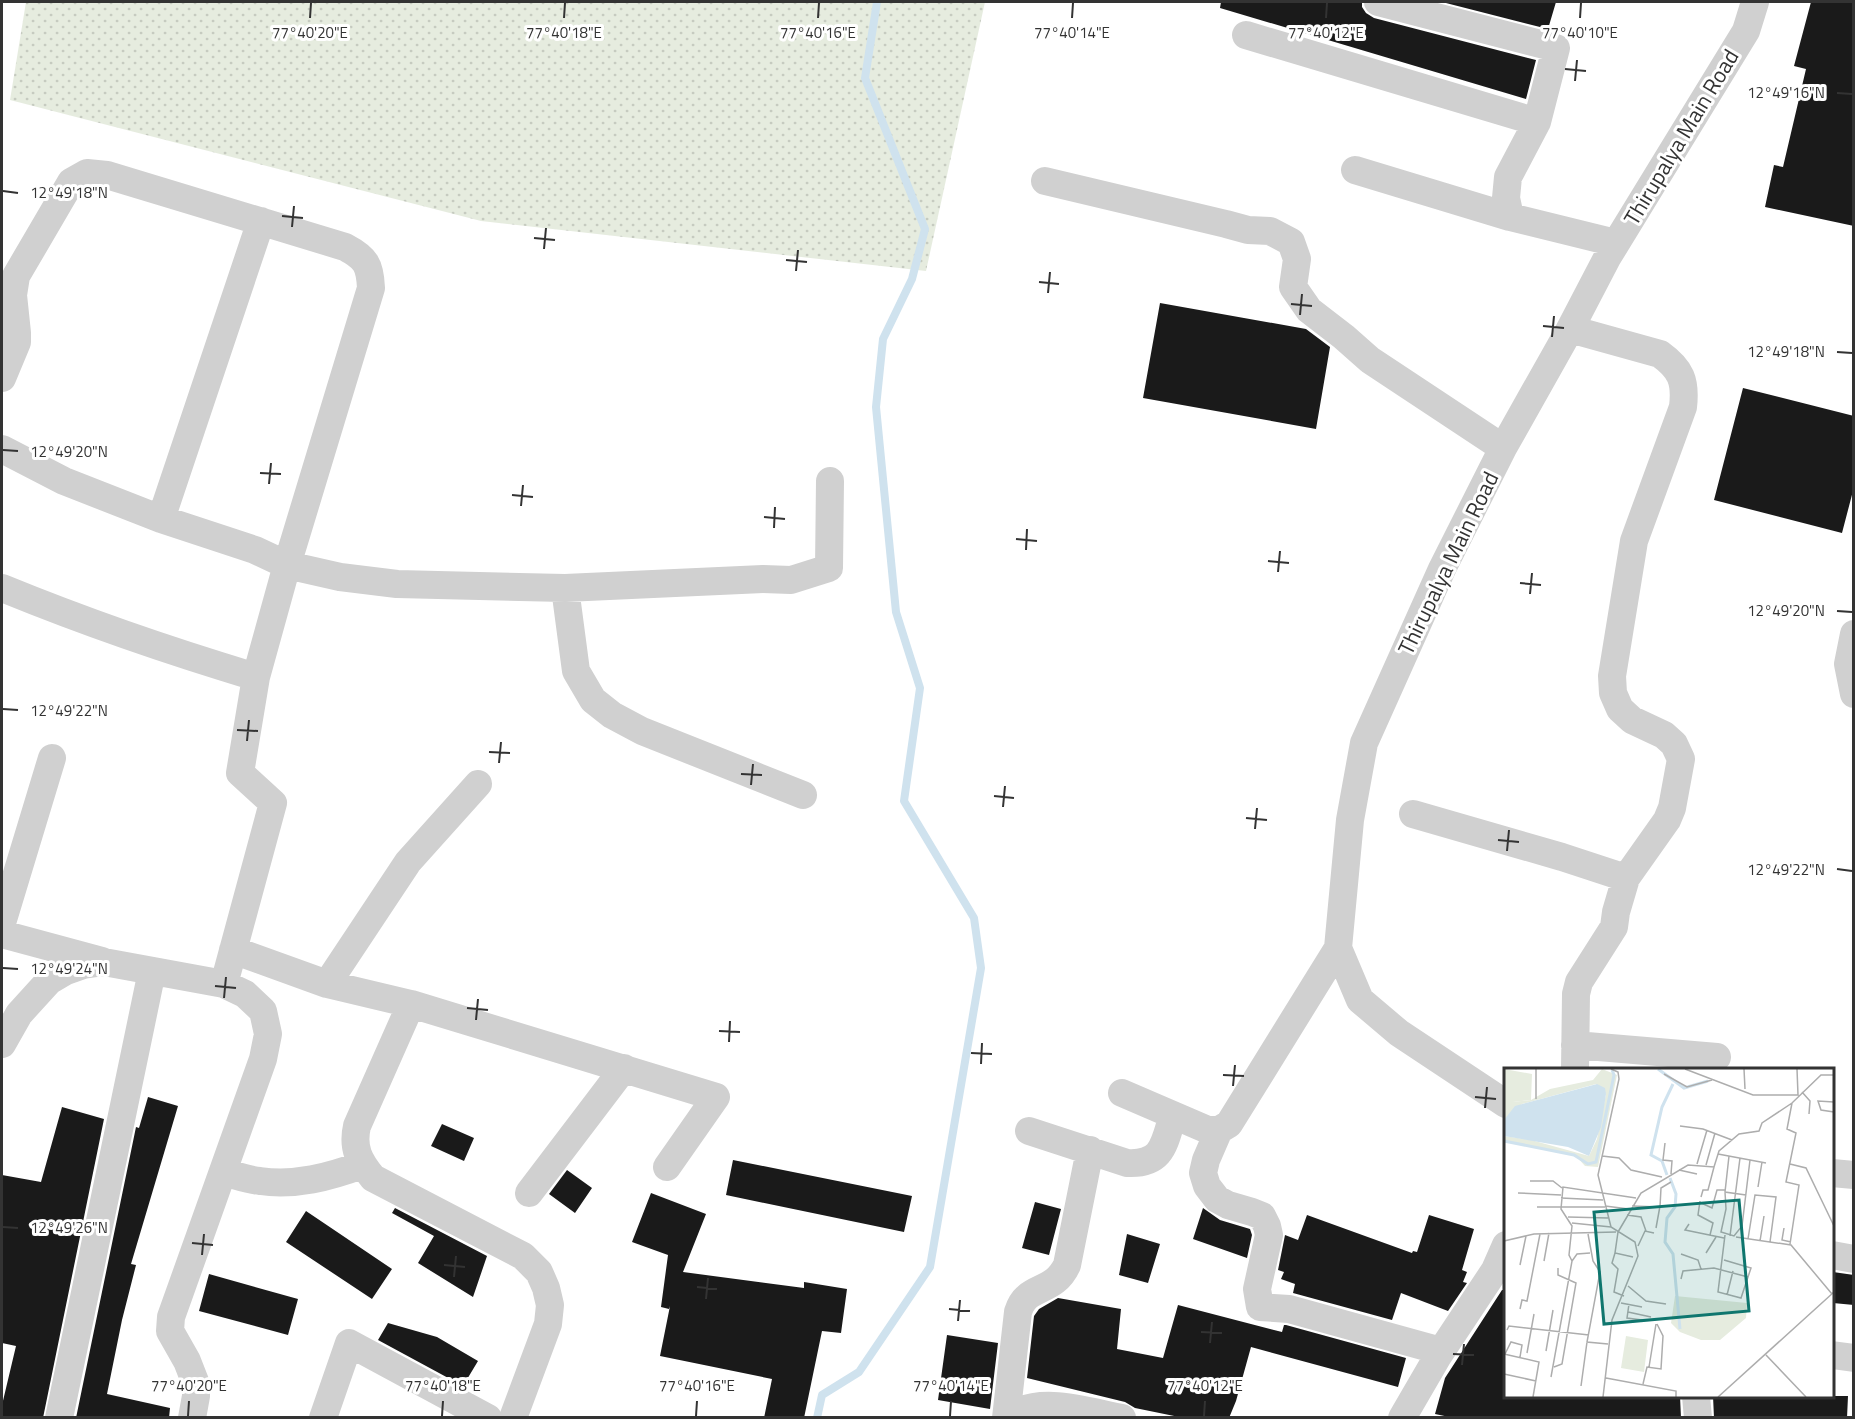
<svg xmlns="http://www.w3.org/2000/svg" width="1855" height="1419" font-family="'Titillium Web',sans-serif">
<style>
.grass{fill:url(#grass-dots)}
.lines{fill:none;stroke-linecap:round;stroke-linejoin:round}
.stream{stroke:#cfe2ee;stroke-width:8}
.building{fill:#1a1a1a}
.minor{stroke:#d0d0d0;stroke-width:28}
.ticks{fill:none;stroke:#333;stroke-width:2}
.labels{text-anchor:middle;stroke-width:6;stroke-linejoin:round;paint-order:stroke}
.street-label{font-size:22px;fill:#333;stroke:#fff}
.inset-river{fill:none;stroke:#cfe2ee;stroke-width:3}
.inset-road{fill:none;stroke:#adadad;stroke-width:1.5}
.view{fill:#0f766e;fill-opacity:0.15;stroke:#0f766e;stroke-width:3}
.inset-edge{fill:none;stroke:#333;stroke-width:3}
.ticks-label{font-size:15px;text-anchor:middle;fill:#333;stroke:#fff;stroke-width:6;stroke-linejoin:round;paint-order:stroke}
</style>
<defs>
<pattern id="grass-dots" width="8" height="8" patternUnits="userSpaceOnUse" patternTransform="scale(1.5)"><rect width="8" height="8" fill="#e6ecdf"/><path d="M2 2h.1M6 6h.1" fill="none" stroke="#c6cbc0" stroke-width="1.8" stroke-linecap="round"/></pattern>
</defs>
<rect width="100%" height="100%" fill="#fff"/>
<path class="grass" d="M 26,2 L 985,2 L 926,271 L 481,221 L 10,100 Z"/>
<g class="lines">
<path class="stream" d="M 817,1418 L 822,1395 L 859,1372 L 930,1267 L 981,968 L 974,918 L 904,801 L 920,688 L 896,612 L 876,407 L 883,339 L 912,279 L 925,229 L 865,78 L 877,2"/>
</g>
<path class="building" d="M 1221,2 L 1362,2 L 1362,7 L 1366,13 L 1374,18 L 1536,60 L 1526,99 L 1220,8 Z
M 1442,2 L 1556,2 L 1548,29 Z
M 1811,2 L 1854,2 L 1854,226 L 1765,207 L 1774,165 L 1783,167 L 1806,69 L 1794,66 Z
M 1160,303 L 1306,329 L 1330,347 L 1316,429 L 1143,398 Z
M 1743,388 L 1854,416 L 1854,487 L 1842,533 L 1714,500 Z
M 148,1097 L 178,1106 L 131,1264 L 136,1265 L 122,1320 L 107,1394 L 170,1408 L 169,1418 L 76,1418 L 136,1127 L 139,1128 Z
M 62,1107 L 104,1119 L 43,1418 L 2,1418 L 2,1405 L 16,1346 L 2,1343 L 2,1175 L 41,1182 Z
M 442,1124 L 474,1138 L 464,1161 L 431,1146 Z
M 733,1160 L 912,1196 L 904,1232 L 726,1195 Z
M 567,1170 L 592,1188 L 575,1213 L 549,1194 Z
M 651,1193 L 706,1214 L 683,1272 L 804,1288 L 804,1282 L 847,1289 L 841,1333 L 822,1331 L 804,1418 L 764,1418 L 772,1379 L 660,1356 L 670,1306 L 669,1309 L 661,1307 L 668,1255 L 632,1242 Z
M 1035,1202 L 1061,1209 L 1049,1255 L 1022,1248 Z
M 395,1208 L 487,1256 L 473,1297 L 418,1263 L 434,1236 L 392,1213 Z
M 1203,1208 L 1220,1220 L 1250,1229 L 1252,1235 L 1247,1258 L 1193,1239 Z
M 306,1211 L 392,1269 L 372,1299 L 286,1242 Z
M 1307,1215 L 1412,1253 L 1413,1251 L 1417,1252 L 1429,1215 L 1474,1229 L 1462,1270 L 1467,1272 L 1463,1282 L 1467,1283 L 1448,1311 L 1401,1293 L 1392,1320 L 1293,1293 L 1295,1284 L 1281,1279 L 1284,1272 L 1278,1270 L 1285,1235 L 1298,1240 Z
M 1127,1234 L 1160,1244 L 1148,1283 L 1119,1275 Z
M 1833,1272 L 1854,1275 L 1854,1305 L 1833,1303 Z
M 209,1274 L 298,1299 L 288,1335 L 199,1311 Z
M 1502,1290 L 1506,1290 L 1506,1396 L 1680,1396 L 1681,1418 L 1454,1418 L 1435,1414 L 1445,1378 Z
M 1058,1298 L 1121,1309 L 1117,1349 L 1163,1358 L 1178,1305 L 1282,1332 L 1284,1325 L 1286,1325 L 1406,1358 L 1398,1387 L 1251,1347 L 1236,1401 L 1229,1418 L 1184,1418 L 1135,1408 L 1125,1402 L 1027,1378 L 1034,1316 L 1039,1309 Z
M 388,1323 L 437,1337 L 478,1361 L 463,1386 L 378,1340 Z
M 947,1335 L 998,1343 L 990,1409 L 938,1400 Z
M 1713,1396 L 1848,1396 L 1847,1418 L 1714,1418 Z"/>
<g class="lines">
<path class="minor" d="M 1378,2 L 1556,48 L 1537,122 L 1508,177 L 1506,198 L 1510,217
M 1246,35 L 1537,122
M 1355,170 L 1510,217 L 1616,243
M 1045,181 L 1226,224 L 1248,230 L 1270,231 L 1291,242 L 1297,259 L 1293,287 L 1309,310 L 1344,337 L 1370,360 L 1503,448
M 1570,329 L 1660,354 C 1681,369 1686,381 1683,407 L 1634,541 L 1612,676 L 1613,693 L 1620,709 L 1632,720 L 1664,735 L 1674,744 L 1681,759 L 1672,808 L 1667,820 L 1626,878
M 2,378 L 17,342 L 17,333 L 13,295 L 16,276 L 71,182 L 87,173 L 107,175 L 345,247 C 366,258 370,265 371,288 L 287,565 L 256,677 L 240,773 L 273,803 L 224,984
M 2,449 L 64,481 L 161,519 L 255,550 L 287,565 L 340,577 L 397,584 L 565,588 L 763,579 L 791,580 L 829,568 L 830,481
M 161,519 L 261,221
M 2,588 C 85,622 169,651 256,677
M 565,588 L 576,671 L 593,700 L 612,715 L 642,731 L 803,795
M 1854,634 L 1848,664 L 1854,694
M 1413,814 L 1562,857 L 1626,878 L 1616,912 L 1614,927 L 1579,982 L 1576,994 L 1575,1070
M 2,923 L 52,758
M 2,934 L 102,961
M 233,950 L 327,984 L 411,1004 L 716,1097 L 667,1167
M 327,984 L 408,862 L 478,784
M 411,1004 L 357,1126 C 352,1148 359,1161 373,1178 L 523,1256 L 539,1272 L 546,1288 L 550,1305 L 548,1324 L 513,1418
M 2,1044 L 19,1014 L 49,981 L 66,971 L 83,965 L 104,962 L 224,984 L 245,994 L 263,1011 L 268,1034 L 263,1059 L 171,1317 L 170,1331 L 187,1361 L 196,1384 L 196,1396 L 192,1418
M 1575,1045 L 1717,1057
M 1122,1093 L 1208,1130 L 1219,1130 L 1229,1124 L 1338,948
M 1506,1104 L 1399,1033 L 1360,1000 L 1338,948 L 1350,820 L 1364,743 L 1442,569 L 1503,448 L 1570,329 L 1607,258 L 1746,31 L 1755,2
M 1219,1130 L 1206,1160 L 1203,1173 L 1207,1186 L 1217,1199 L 1228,1205 L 1252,1212 L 1262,1216 L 1267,1226 L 1269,1235 L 1257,1289 L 1260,1307 L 1289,1309 L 1441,1351
M 1029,1131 L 1127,1163 C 1163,1165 1164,1144 1173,1115
M 223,1172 C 235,1175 248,1180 260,1181 C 296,1186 329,1177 362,1165
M 1832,1173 L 1854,1175
M 529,1193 L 624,1068
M 1832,1255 L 1854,1259
M 1832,1355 L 1854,1358
M 1696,1396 L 1698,1418
M 59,1418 L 152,971
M 323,1418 L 349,1343 L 488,1418
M 1006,1418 L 1018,1312 C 1027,1283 1053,1295 1067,1265 L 1090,1150
M 1010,1418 C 1036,1394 1090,1412 1122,1418
M 1402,1418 L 1438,1356 L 1495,1270 L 1506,1245"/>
</g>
<path class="ticks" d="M 310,18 L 311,3M 564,18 L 565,3M 818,18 L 819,3M 1072,18 L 1073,3M 1326,18 L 1327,3M 1580,18 L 1581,3M 1565,69 L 1586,71M 1575,81 L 1577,60M 1837,93 L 1852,94M 3,191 L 18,193M 282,216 L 303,218M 292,227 L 294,206M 534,238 L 555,240M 544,249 L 546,228M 786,260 L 807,262M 796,271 L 798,250M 1039,282 L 1059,284M 1048,293 L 1050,272M 1291,304 L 1312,306M 1300,315 L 1302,294M 1543,326 L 1564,328M 1552,337 L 1554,316M 1837,352 L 1852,353M 3,450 L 18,451M 260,473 L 281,474M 269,484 L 271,463M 512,495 L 533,497M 521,506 L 523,485M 764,517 L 785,519M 774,528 L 775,507M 1016,539 L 1037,541M 1026,550 L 1027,529M 1268,561 L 1289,563M 1278,572 L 1280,551M 1520,583 L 1541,585M 1530,594 L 1532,573M 1837,611 L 1852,612M 3,709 L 18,710M 237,730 L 258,731M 247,741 L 249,720M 489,752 L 510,753M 499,763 L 501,742M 741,774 L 762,775M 751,785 L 753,764M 994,796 L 1014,798M 1003,807 L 1005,786M 1246,818 L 1267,820M 1255,829 L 1257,808M 1498,840 L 1519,842M 1507,851 L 1509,830M 1837,869 L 1852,871M 3,968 L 18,969M 215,986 L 236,988M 224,998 L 226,977M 467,1008 L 488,1010M 476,1020 L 478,999M 719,1031 L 740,1032M 729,1042 L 730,1021M 971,1053 L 992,1054M 981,1064 L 982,1043M 1223,1075 L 1244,1076M 1233,1086 L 1235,1065M 1475,1097 L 1496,1099M 1485,1108 L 1487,1087M 3,1227 L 18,1228M 192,1243 L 213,1245M 202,1255 L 204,1234M 444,1265 L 465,1267M 454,1277 L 456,1256M 697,1287 L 717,1289M 706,1299 L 708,1278M 949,1309 L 970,1311M 958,1321 L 960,1300M 1201,1332 L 1222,1333M 1210,1343 L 1212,1322M 1453,1354 L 1474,1355M 1462,1365 L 1464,1344M 188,1416 L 189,1401M 442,1416 L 443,1401M 696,1416 L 697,1401M 950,1416 L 951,1401M 1204,1416 L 1205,1401"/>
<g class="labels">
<g class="street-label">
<text transform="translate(1681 137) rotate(-59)" y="8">Thirupalya Main Road</text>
<text transform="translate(1448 563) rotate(-64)" y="8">Thirupalya Main Road</text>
</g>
</g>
<g transform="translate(1504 1068)">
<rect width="330" height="330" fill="#fff"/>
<path d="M 0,1 L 28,6 L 27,32 L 9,34 L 0,46 ZM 171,228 L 243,235 L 242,250 L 216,272 L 197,272 L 176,264 L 167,255 ZM 122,268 L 144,272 L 140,304 L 117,300 Z" fill="#e6ecdf"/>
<path d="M 98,1 L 113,7 L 94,99 L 81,98 L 72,88 L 0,72 L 0,68 L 27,72 L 85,88 L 93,71 L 102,26 L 92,16 L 18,36 L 0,52 L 0,46 L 8,34 L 27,32 L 46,21 L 89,12 Z" fill="#e6ecdf"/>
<path d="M 93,16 L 101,20 L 102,26 L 97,59 L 85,88 L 64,79 L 0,68 L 0,52 L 11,38 Z" fill="#cfe2ee"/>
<path class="inset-river" d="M 154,1 L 180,20 L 204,13M 0,73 L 70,87 L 84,96 L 92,94 L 110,7 L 108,2M 163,107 L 158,93 L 147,87 L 158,39 L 169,16M 166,110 L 172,126 L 171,139 L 163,150 L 161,174 L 169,186 L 176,261"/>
<path class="inset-road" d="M 32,1 L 32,31M 181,1 L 249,27 L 294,27 L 293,1M 240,1 L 241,21M 160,6 L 183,19 L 208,12M 298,24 L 306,33 L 305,46M 330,34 L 314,33 L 317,42 L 330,44M 176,58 L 199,61 L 228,72M 161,75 L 159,92 L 168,93 L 167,106M 214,86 L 262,95M 98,88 L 115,90 L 127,102 L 158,109M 225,88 L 221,124 L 242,127M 193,96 L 203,62M 286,96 L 302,100 L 330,158M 202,97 L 211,65M 175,102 L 193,106M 26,113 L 49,113 L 58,120M 254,119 L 258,94M 221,124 L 222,141 L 217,164 L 230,168 L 238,158 L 246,92M 14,125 L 57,127M 197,129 L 199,122 L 204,122 L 210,99M 57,130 L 99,132M 196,133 L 194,147 L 209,155 L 206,167M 195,134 L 208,140 L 213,122 L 221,122M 101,138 L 125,141M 128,138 L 156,139 L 157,120 L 167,114M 33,139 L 101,139M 123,147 L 137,149 L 142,163M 64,149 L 104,150M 68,155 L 107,159M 185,156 L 181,162 L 220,170M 152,160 L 156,138M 280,160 L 278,172 L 287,174M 114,164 L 137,125 L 184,97 L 210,99 L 215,83 L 235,66 L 255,63 L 258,55 L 288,35 L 317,7 L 330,7M 114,164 L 111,185 L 129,189M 84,166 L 89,193 L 96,204 L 83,274 L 104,276M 226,168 L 236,90M 232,169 L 287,177 L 328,226M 244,171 L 251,127 L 272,129 L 266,174M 0,173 L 30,166 L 112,164M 256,173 L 260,148M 286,176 L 295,117 L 282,114 L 292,65 L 283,61 L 288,35M 134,178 L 141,163 L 150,165M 111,185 L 108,195 L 114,201 L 110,224 L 120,228M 202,185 L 212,169M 177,186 L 194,192 L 197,201M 220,192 L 247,200 L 237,230 L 214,224 L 221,167M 40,193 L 45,165M 68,193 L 65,187 L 68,158 L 57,141 L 59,119 L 132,130M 16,197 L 22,168M 177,211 L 179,203 L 210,200 L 244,209M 124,218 L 142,233 L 162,236M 223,227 L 229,203M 117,235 L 138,239M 125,236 L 123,250 L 138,252M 16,241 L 18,232 L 23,233 L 36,166M 124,244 L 147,249M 3,262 L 5,258 L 85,267M 42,283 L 49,242M 23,285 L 30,246M 0,286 L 35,294 L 29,329M 1,286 L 7,274 L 18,277 L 16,289M 262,287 L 302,329M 50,299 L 58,296 L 72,215 L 54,207 L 54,200M 145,299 L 152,256M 0,306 L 32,313M 47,309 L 68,193 L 73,186 L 86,185M 102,310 L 172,323 L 172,329M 139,316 L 143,299 L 157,301 L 159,268 L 153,256M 77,318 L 83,274M 99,329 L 108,252 L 134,188 L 131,174 L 107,159 L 94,107 L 115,11 L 114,4 L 107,1M 214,329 L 330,224"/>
<path class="view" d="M 235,132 L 245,243 L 100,256 L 90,144 Z"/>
<rect width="330" height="330" class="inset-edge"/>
</g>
<g class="ticks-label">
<text x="310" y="38">77°40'20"E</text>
<text x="564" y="38">77°40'18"E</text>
<text x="818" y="38">77°40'16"E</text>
<text x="1072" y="38">77°40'14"E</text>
<text x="1326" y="38">77°40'12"E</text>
<text x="1580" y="38">77°40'10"E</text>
<text x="1786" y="98">12°49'16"N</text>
<text x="69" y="198">12°49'18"N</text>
<text x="1786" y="357">12°49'18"N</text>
<text x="69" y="457">12°49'20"N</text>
<text x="1786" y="616">12°49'20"N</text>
<text x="69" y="716">12°49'22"N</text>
<text x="1786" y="875">12°49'22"N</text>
<text x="69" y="974">12°49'24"N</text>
<text x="69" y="1233">12°49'26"N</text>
<text x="189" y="1391">77°40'20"E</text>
<text x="443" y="1391">77°40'18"E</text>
<text x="697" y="1391">77°40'16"E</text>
<text x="951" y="1391">77°40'14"E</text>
<text x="1205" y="1391">77°40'12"E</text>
</g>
<rect width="1855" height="1419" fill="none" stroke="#333333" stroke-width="6"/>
</svg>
